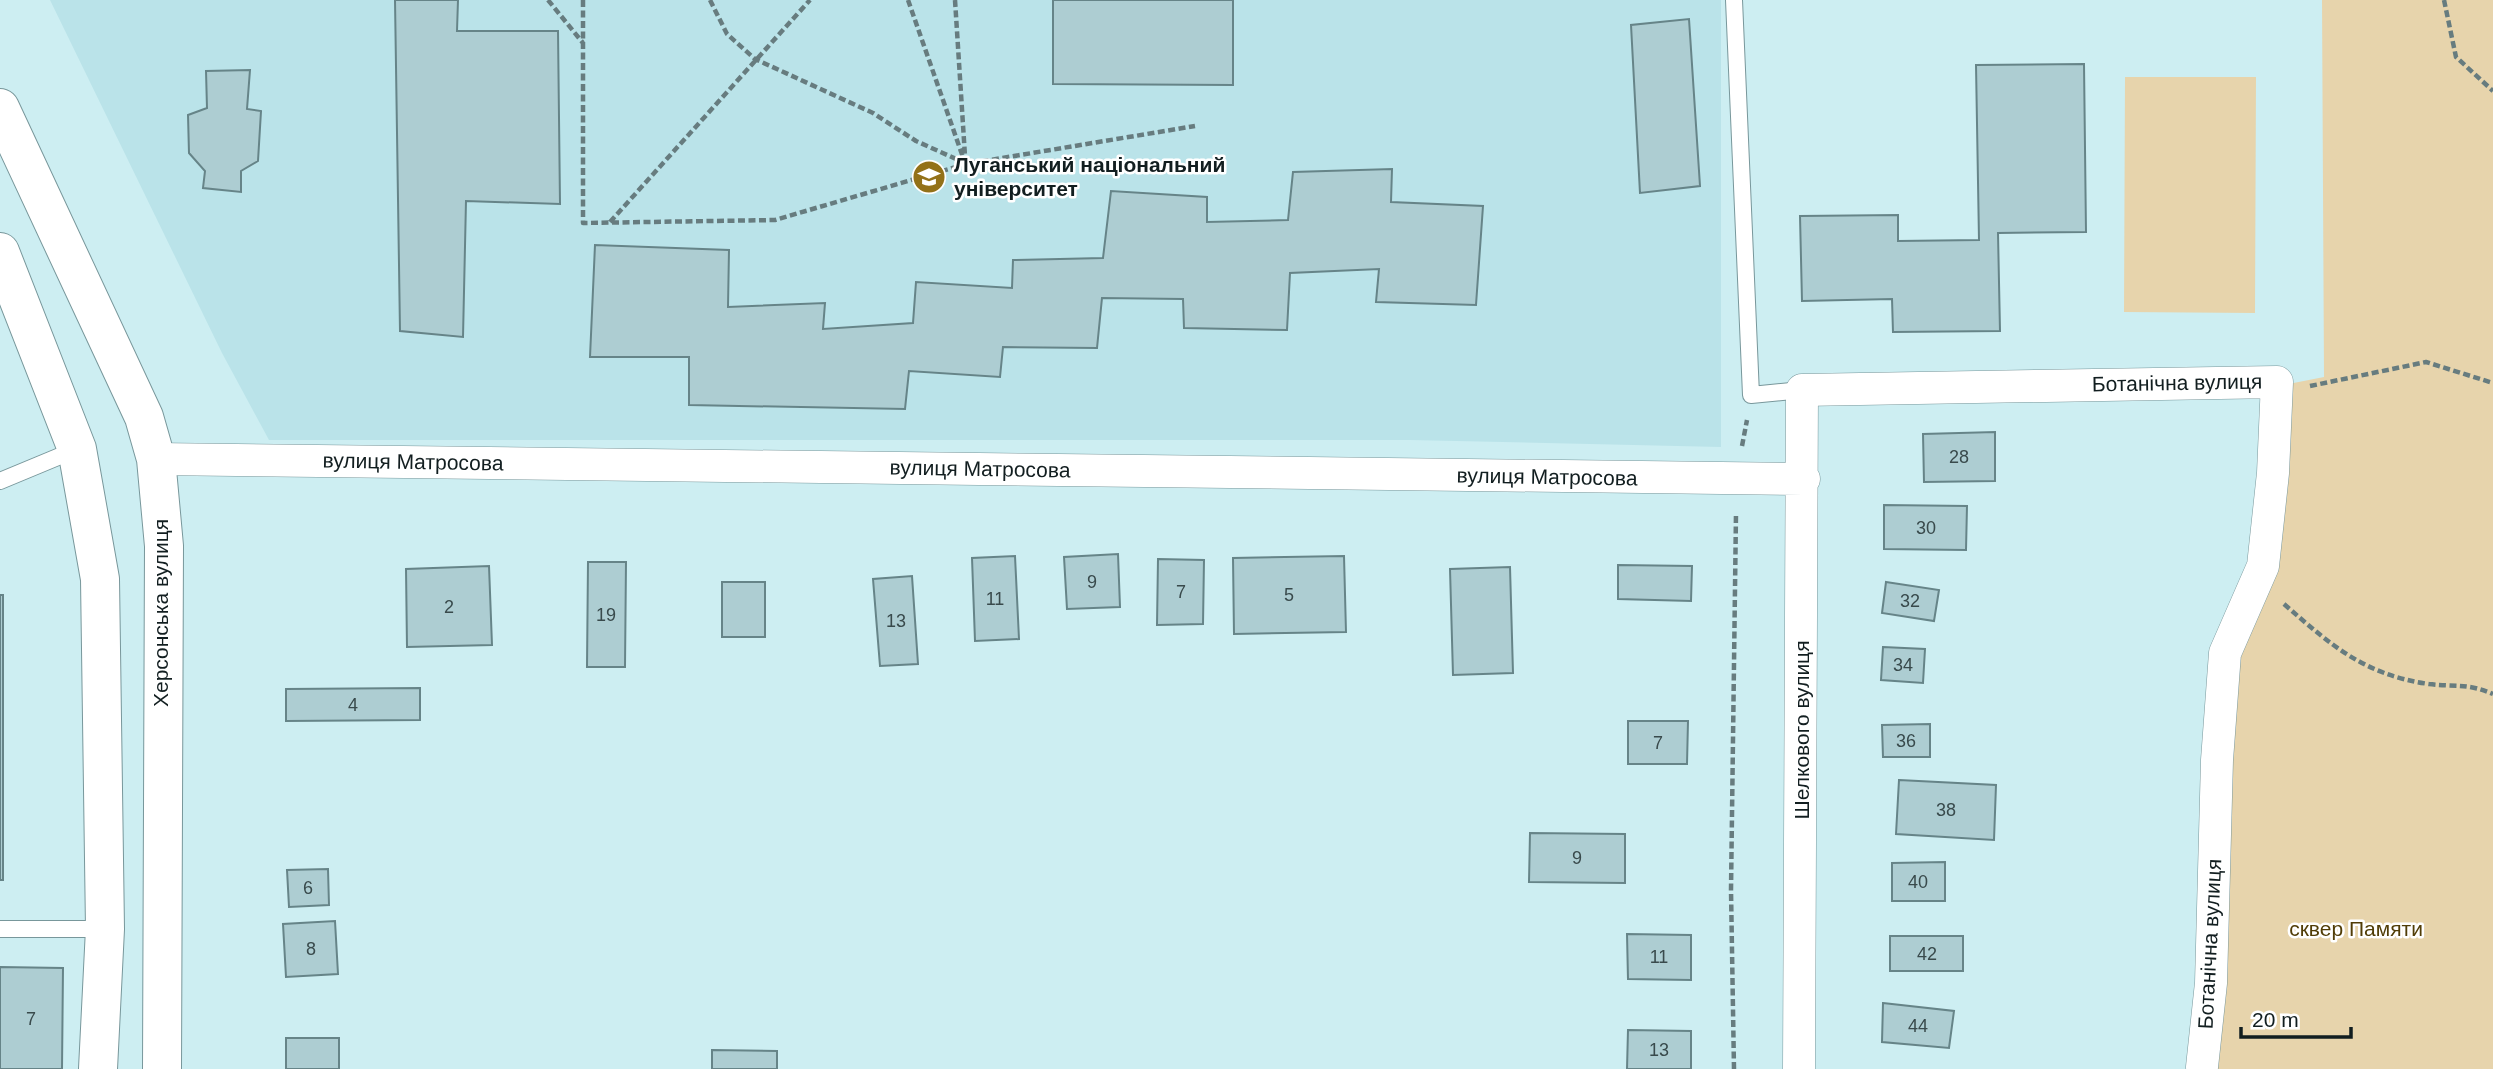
<svg xmlns="http://www.w3.org/2000/svg" width="2493" height="1069" font-family="Helvetica,sans-serif">
<style>
.built{fill:#bae3e9}
.green{fill:#e7d4ac}
.building{fill:#adcdd2;stroke:#668488;stroke-width:2}
.lines{fill:none;stroke-linecap:round;stroke-linejoin:round}
.service-casing{stroke:#78979b;stroke-width:18}
.minor-casing{stroke:#78979b;stroke-width:33}
.tertiary-casing{stroke:#78979b;stroke-width:40}
.path{stroke:#677c7f;stroke-width:4.5;stroke-dasharray:7 3.5;stroke-linecap:butt}
.service{stroke:#fff;stroke-width:16}
.minor{stroke:#fff;stroke-width:32}
.tertiary{stroke:#fff;stroke-width:38}
.labels{text-anchor:middle;stroke-width:5;stroke-linejoin:round;paint-order:stroke}
.number-label{font-size:18px;fill:#394a4c}
.poi-label{font-size:21px;font-weight:bold;fill:#121e20;stroke:#fff;text-anchor:start}
.street-label{font-size:21px;fill:#121e20;stroke:#fff}
.park-label{font-size:21px;fill:#513d07;stroke:#fff}
</style>
<rect width="100%" height="100%" fill="#cdeef2"/>
<path class="built" d="M 50,0 L 1721,0 L 1721,447 L 1410,440 L 269,440 L 222,353 Z"/>
<path class="green" d="M 2322,0 L 2493,0 L 2493,1069 L 2214,1069 L 2223,760 L 2284,385 L 2324,377 Z
M 2125,77 L 2256,77 L 2255,313 L 2124,312 Z"/>
<path class="building" d="M 395,0 L 458,0 L 457,31 L 558,31 L 560,204 L 466,201 L 463,337 L 400,331 Z
M 1053,0 L 1233,0 L 1233,85 L 1053,84 Z
M 1689,19 L 1700,186 L 1640,193 L 1631,25 Z
M 2084,64 L 2086,232 L 1998,233 L 2000,331 L 1893,332 L 1892,299 L 1802,301 L 1800,216 L 1898,215 L 1898,241 L 1979,240 L 1976,65 Z
M 250,70 L 247,109 L 261,111 L 258,161 L 241,171 L 241,192 L 203,188 L 205,171 L 189,153 L 188,115 L 207,108 L 206,71 Z
M 1392,169 L 1391,202 L 1483,206 L 1476,305 L 1376,302 L 1379,269 L 1290,273 L 1287,330 L 1184,328 L 1183,299 L 1102,298 L 1097,348 L 1003,347 L 1000,377 L 909,371 L 905,409 L 689,405 L 689,357 L 590,357 L 595,245 L 729,250 L 728,307 L 825,303 L 823,329 L 913,323 L 916,282 L 1012,288 L 1013,260 L 1103,258 L 1111,191 L 1207,197 L 1207,222 L 1288,220 L 1293,172 Z
M 1995,432 L 1995,481 L 1924,482 L 1923,434 Z
M 1884,505 L 1967,506 L 1966,550 L 1884,549 Z
M 1118,554 L 1120,607 L 1067,609 L 1064,557 Z
M 1015,556 L 1019,639 L 975,641 L 972,558 Z
M 1344,556 L 1346,632 L 1234,634 L 1233,558 Z
M 1158,559 L 1204,560 L 1203,624 L 1157,625 Z
M 588,562 L 626,562 L 625,667 L 587,667 Z
M 1618,565 L 1692,566 L 1691,601 L 1618,599 Z
M 489,566 L 492,645 L 407,647 L 406,569 Z
M 1510,567 L 1513,673 L 1453,675 L 1450,569 Z
M 912,576 L 918,664 L 880,666 L 873,579 Z
M 722,582 L 765,582 L 765,637 L 722,637 Z
M 1886,582 L 1939,590 L 1934,621 L 1882,613 Z
M 0,595 L 3,595 L 3,880 L 0,880 Z
M 1883,647 L 1925,649 L 1923,683 L 1881,680 Z
M 420,688 L 420,720 L 286,721 L 286,689 Z
M 1628,721 L 1688,721 L 1687,764 L 1628,764 Z
M 1930,724 L 1930,757 L 1883,757 L 1882,725 Z
M 1899,780 L 1996,785 L 1994,840 L 1896,834 Z
M 1530,833 L 1625,834 L 1625,883 L 1529,882 Z
M 1945,862 L 1945,901 L 1892,901 L 1892,863 Z
M 328,869 L 329,905 L 289,907 L 287,870 Z
M 335,921 L 338,974 L 286,977 L 283,924 Z
M 1627,934 L 1691,935 L 1691,980 L 1628,979 Z
M 1890,936 L 1963,936 L 1963,971 L 1890,971 Z
M 0,967 L 63,968 L 62,1069 L 0,1069 Z
M 1883,1003 L 1954,1011 L 1949,1048 L 1882,1042 Z
M 1628,1030 L 1691,1031 L 1691,1069 L 1627,1069 Z
M 286,1038 L 339,1038 L 339,1069 L 286,1069 Z
M 712,1050 L 777,1051 L 777,1069 L 712,1069 Z"/>
<g class="lines">
<defs>
<path id="service" d="M 1734,0 L 1751,395 L 1802,390
M 0,481 L 77,449
M 0,929 L 105,929"/>
<path id="minor" d="M 156,459 L 1804,479
M 1799,1069 L 1802,390 L 2277,382 L 2273,473 L 2263,566 L 2225,653 L 2217,760 L 2211,983 L 2202,1067"/>
<path id="tertiary" d="M 0,108 L 144,417 L 156,459 L 164,546 L 162,1069
M 0,252 L 77,449 L 100,579 L 105,929 L 98,1069"/>
</defs>
<use href="#service" class="service-casing"/>
<use href="#minor" class="minor-casing"/>
<use href="#tertiary" class="tertiary-casing"/>
<path class="path" d="M 548,0 L 583,43
M 583,0 L 583,223 L 775,220 L 966,164 L 1195,126
M 710,0 L 727,34 L 755,59 L 873,113 L 916,141 L 965,163
M 908,0 L 965,163
M 955,0 L 965,156
M 2444,0 L 2456,57 L 2493,91
M 610,222 L 810,0
M 2310,386 L 2426,362 L 2493,383
M 1742,446 L 1747,420
M 2284,604 C 2331,645 2364,675 2429,684 C 2455,687 2468,683 2493,694
M 1734,1069 L 1731,890 L 1736,513"/>
<use href="#service" class="service"/>
<use href="#minor" class="minor"/>
<use href="#tertiary" class="tertiary"/>
</g>
<defs>
<symbol id="university-disc" viewBox="-11 -11 22 22"><circle r="9.5" fill="#937118" stroke="#fff"/><path d="M0-5L7-2L0 1L-7-2ZM-4 1L0 2.5L4 1V4Q0 6-4 4Z" fill="#fff"/></symbol>
</defs>
<g fill-rule="evenodd">
<use href="#university-disc" x="910" y="158" width="38" height="38"/>
</g>
<g class="labels">
<g class="number-label">
<text x="1959" y="463">28</text>
<text x="1926" y="534">30</text>
<text x="1092" y="588">9</text>
<text x="1181" y="598">7</text>
<text x="1289" y="601">5</text>
<text x="995" y="605">11</text>
<text x="1910" y="607">32</text>
<text x="449" y="613">2</text>
<text x="606" y="621">19</text>
<text x="896" y="627">13</text>
<text x="1903" y="671">34</text>
<text x="353" y="711">4</text>
<text x="1906" y="747">36</text>
<text x="1658" y="749">7</text>
<text x="1946" y="816">38</text>
<text x="1577" y="864">9</text>
<text x="1918" y="888">40</text>
<text x="308" y="894">6</text>
<text x="311" y="955">8</text>
<text x="1927" y="960">42</text>
<text x="1659" y="963">11</text>
<text x="31" y="1025">7</text>
<text x="1918" y="1032">44</text>
<text x="1659" y="1056">13</text>
</g>
<g class="poi-label">
<text x="954" y="172">Луганський національний<tspan x="954" dy="24">університет</tspan></text>
</g>
<g class="street-label">
<text transform="translate(2177 383) rotate(-1)" y="7">Ботанічна вулиця</text>
<text transform="translate(413 462) rotate(1)" y="7">вулиця Матросова</text>
<text transform="translate(980 469) rotate(1)" y="7">вулиця Матросова</text>
<text transform="translate(1547 477) rotate(1)" y="7">вулиця Матросова</text>
<text transform="translate(161 613) rotate(-90)" y="7">Херсонська вулиця</text>
<text transform="translate(1802 730) rotate(-90)" y="7">Шелкового вулиця</text>
<text transform="translate(2210 944) rotate(-87)" y="7">Ботанічна вулиця</text>
</g>
<g class="park-label">
<text x="2356" y="936">сквер Памяти</text>
</g>
</g>
<path d="M2241 1027v10h110v-10" fill="none" stroke="#121e20" stroke-width="3.5"/>
<text x="2252" y="1027" font-size="21" fill="#121e20" stroke="#ffffff" stroke-width="5" paint-order="stroke">20 m</text>
</svg>
